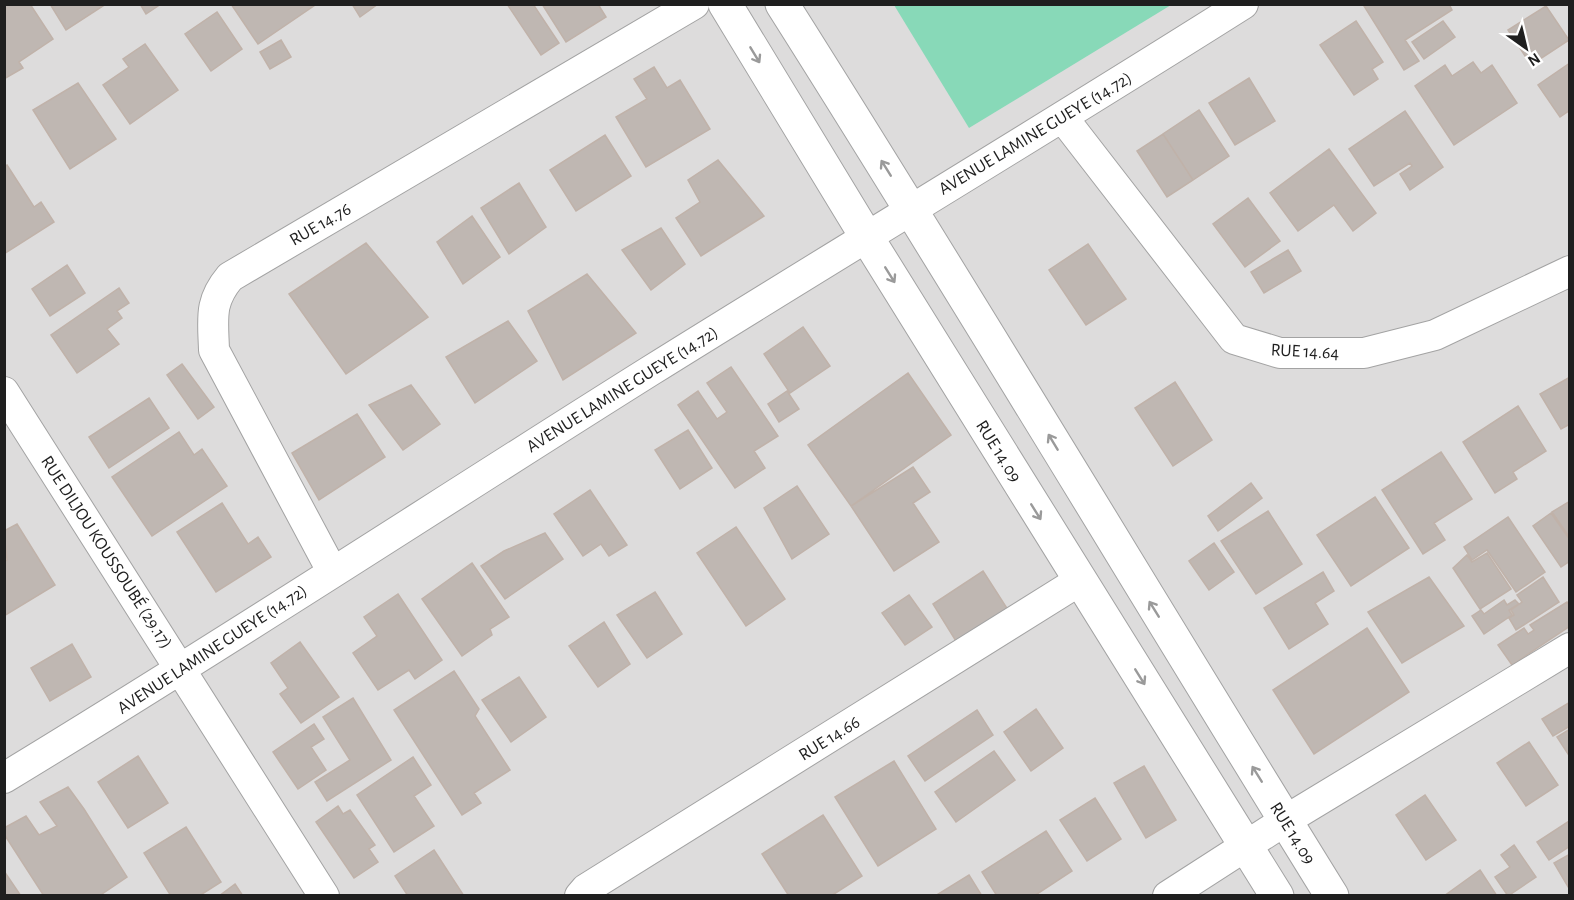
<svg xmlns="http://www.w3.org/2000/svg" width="1574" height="900" font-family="'Alegreya Sans',sans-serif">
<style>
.residential{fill:#dddcdc}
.pitch{fill:#88d9b8}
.building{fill:#bfb7b2;stroke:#c0b2a9;stroke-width:1.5}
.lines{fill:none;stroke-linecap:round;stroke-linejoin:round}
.minor-casing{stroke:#a3a3a3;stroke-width:32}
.tertiary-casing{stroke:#a3a3a3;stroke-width:35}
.minor{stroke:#fff;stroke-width:30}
.tertiary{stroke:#fff;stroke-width:33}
.oneway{stroke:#9a9a9a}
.labels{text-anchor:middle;stroke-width:6;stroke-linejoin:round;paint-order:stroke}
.street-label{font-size:18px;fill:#1f1f1f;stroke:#fff}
</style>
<rect width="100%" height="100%" fill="#efece6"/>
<path class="residential" d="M 5,5 L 1569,5 L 1569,895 L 5,896 Z"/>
<path class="pitch" d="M 894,5 L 1171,5 L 969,128 Z"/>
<path class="building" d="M 4,4 L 30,4 L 53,39 L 19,62 L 23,68 L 4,79 Z
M 50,4 L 106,4 L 66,30 Z
M 140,4 L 161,4 L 146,14 Z
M 231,4 L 315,4 L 315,5 L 258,44 Z
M 352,4 L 378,4 L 360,17 Z
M 507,4 L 533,4 L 559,43 L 541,55 Z
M 542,4 L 598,4 L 606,17 L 566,42 Z
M 1367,4 L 1449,4 L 1452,10 L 1405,40 L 1419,61 L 1404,70 L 1364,6 Z
M 1546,6 L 1569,40 L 1531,65 L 1508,30 Z
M 217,12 L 242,49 L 211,71 L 185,34 Z
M 1356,21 L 1383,62 L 1372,69 L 1378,79 L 1354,95 L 1320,45 Z
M 1443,21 L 1455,37 L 1424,59 L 1412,42 Z
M 281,40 L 291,57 L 270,69 L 260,52 Z
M 145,44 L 178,90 L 130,124 L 103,85 L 129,67 L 123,59 Z
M 1473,62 L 1481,73 L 1492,65 L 1517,103 L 1454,145 L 1415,86 L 1445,65 L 1452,76 Z
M 1570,63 L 1570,110 L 1560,117 L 1538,85 Z
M 654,67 L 667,88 L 680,80 L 710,129 L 646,167 L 616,117 L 647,99 L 634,79 Z
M 1249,78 L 1275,121 L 1235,145 L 1209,103 Z
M 78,83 L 116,139 L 70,169 L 33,110 Z
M 1199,110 L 1229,156 L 1193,180 L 1163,134 Z
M 1405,111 L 1443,167 L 1410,190 L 1400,174 L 1412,166 L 1410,163 L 1374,186 L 1349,149 Z
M 1163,134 L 1193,180 L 1167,197 L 1137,151 Z
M 605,135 L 631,176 L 576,211 L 550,170 Z
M 1329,149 L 1376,213 L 1353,231 L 1334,205 L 1298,231 L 1270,193 Z
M 718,160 L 764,216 L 701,256 L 676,218 L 700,202 L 688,180 Z
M 7,165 L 34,207 L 41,202 L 54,222 L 4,254 L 4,167 Z
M 519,183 L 546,227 L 509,254 L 481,208 Z
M 1248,198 L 1280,241 L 1245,267 L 1213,224 Z
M 472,216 L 500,257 L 463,284 L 437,242 Z
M 661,228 L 685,264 L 651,290 L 622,250 Z
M 366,243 L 428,317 L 346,374 L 289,294 Z
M 1088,244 L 1126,299 L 1086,325 L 1049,270 Z
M 1288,250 L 1301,271 L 1264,293 L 1251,272 Z
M 67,265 L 85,293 L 50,316 L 32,289 Z
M 587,274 L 636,333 L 563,380 L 528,311 Z
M 119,288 L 129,303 L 117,311 L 122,318 L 107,329 L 119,344 L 77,373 L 51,335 Z
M 508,321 L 537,361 L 475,403 L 446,357 Z
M 803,327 L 830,366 L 790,393 L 764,354 Z
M 182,364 L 214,407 L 198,419 L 167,375 Z
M 731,367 L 778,436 L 754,451 L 765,468 L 735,488 L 678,405 L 698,391 L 717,419 L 727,412 L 707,383 Z
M 908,373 L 951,435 L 851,506 L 808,445 Z
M 1570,377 L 1570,424 L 1561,429 L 1540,394 Z
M 1175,382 L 1212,440 L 1173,466 L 1135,408 Z
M 411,385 L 440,424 L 403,450 L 369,405 Z
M 787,391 L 799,409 L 779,422 L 768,404 Z
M 149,398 L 169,428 L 109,468 L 89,437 Z
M 1518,406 L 1546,451 L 1513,472 L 1517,479 L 1495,493 L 1463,442 Z
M 357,414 L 385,457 L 319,500 L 292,453 Z
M 688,430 L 712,468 L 680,489 L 655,450 Z
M 179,432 L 194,455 L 202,449 L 227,486 L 152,536 L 112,477 Z
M 1441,452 L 1472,499 L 1434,523 L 1445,540 L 1423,554 L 1382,490 Z
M 913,467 L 930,492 L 913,503 L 939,542 L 894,571 L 851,506 Z
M 1251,483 L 1262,498 L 1218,531 L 1208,516 Z
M 797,486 L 829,534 L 792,559 L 764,508 Z
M 590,490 L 627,545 L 609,556 L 601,544 L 583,556 L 554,514 Z
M 1375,497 L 1409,548 L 1351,586 L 1317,535 Z
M 1570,501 L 1570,538 L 1552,512 Z
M 222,503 L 248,544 L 258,537 L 271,557 L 216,592 L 177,532 Z
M 1268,511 L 1302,564 L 1256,594 L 1221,541 Z
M 1551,513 L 1570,540 L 1570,561 L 1561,567 L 1533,526 Z
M 1508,517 L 1545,572 L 1516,592 L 1487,550 L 1472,560 L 1464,547 Z
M 17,524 L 55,585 L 4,616 L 4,562 L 7,560 L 4,531 Z
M 736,527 L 785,599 L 746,626 L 697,553 Z
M 545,533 L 563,559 L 505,599 L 481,566 L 504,551 Z
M 1214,543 L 1234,572 L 1209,590 L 1189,561 Z
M 1487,553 L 1511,589 L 1480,609 L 1453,568 L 1467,555 L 1472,562 Z
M 472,563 L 509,617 L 490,629 L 492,635 L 462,656 L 422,599 Z
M 983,571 L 1010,613 L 959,646 L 933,604 Z
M 1323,572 L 1334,591 L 1315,603 L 1328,624 L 1289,649 L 1264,608 Z
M 1429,577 L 1464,626 L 1402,663 L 1368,612 Z
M 1543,577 L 1559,602 L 1516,630 L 1509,618 L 1514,615 L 1511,610 L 1522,602 L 1517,595 Z
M 655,592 L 682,634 L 647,658 L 617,615 Z
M 398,594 L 442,660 L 415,679 L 409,670 L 378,690 L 353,653 L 377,636 L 364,617 Z
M 909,595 L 932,627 L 905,645 L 882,613 Z
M 1504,600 L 1507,605 L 1515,600 L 1519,604 L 1509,610 L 1512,615 L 1484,634 L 1472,616 L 1481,610 L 1484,614 Z
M 1567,602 L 1570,606 L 1570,626 L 1512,665 L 1498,645 L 1524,628 L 1528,634 L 1534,630 L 1530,625 Z
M 604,622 L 630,664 L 598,687 L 569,646 Z
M 1367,628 L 1409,692 L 1314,754 L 1273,690 Z
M 300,642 L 339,697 L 301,723 L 280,694 L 288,688 L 271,663 Z
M 72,644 L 91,677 L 50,701 L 31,668 Z
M 454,671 L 479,709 L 475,716 L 510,770 L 474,793 L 481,803 L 462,815 L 394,710 Z
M 519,677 L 546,717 L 511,742 L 482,700 Z
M 353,698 L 391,760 L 327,801 L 315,782 L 350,760 L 323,717 Z
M 1570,702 L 1570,726 L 1553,736 L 1542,719 Z
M 1036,709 L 1063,748 L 1031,771 L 1004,732 Z
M 977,710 L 993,735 L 925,781 L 908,756 Z
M 314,724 L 324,739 L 311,747 L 326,770 L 298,789 L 273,752 Z
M 1570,729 L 1570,757 L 1557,737 Z
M 1529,742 L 1558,785 L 1526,806 L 1497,763 Z
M 994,751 L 1015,780 L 956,822 L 935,792 Z
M 138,756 L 168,803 L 128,828 L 98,782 Z
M 413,757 L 431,785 L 414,796 L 434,826 L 394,852 L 357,795 Z
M 894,761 L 936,829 L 878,866 L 835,797 Z
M 1144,766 L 1176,820 L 1146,838 L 1114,783 Z
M 68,787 L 84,809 L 127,877 L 99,896 L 44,896 L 4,834 L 4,828 L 26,816 L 39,835 L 57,826 L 40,802 Z
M 1425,795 L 1456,840 L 1426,860 L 1396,815 Z
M 1095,798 L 1121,839 L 1087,861 L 1060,820 Z
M 338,806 L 343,814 L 350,810 L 375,845 L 369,849 L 378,862 L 354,878 L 316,822 Z
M 823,815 L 862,876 L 831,896 L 789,896 L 762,854 Z
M 1569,821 L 1570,846 L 1549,860 L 1537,842 Z
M 186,827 L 221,882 L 199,896 L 171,896 L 144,853 Z
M 1046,831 L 1072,871 L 1034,896 L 997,896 L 982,872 Z
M 1514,845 L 1536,877 L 1508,896 L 1495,877 L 1510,867 L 1501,855 Z
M 434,850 L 464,896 L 408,896 L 395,876 Z
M 1570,854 L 1570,890 L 1554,863 Z
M 1480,870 L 1497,896 L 1444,896 Z
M 4,871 L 21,896 L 4,896 Z
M 969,875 L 982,896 L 935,896 Z
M 235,884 L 243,896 L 219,896 Z"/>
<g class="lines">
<defs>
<path id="minor" d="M 1063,118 L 1234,339 L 1280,353 L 1364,353 L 1435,335 L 1570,271
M 4,392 L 324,896
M 332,571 L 214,350 C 213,318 209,302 230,277 L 694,4
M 4,778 C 222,646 435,506 650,371 C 847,248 1047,128 1243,4
M 580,896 L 586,889 L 1079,581
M 1168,896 L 1286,820 L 1570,648"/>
<path id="tertiary" d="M 725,4 L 866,236 L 1277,896
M 782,4 C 969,299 1148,599 1332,896"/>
</defs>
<use href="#minor" class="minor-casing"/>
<use href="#tertiary" class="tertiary-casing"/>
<use href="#minor" class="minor"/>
<use href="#tertiary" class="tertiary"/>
</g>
<defs><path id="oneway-shaft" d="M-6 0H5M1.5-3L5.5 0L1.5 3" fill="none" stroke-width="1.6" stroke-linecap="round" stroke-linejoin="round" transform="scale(1.5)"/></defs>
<g class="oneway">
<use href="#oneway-shaft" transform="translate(755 55) rotate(59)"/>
<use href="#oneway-shaft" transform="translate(886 168) rotate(-122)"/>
<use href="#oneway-shaft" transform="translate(890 275) rotate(58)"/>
<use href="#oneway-shaft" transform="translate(1053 442) rotate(-121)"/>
<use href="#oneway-shaft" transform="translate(1036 512) rotate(58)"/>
<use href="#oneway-shaft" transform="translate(1154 609) rotate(-122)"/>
<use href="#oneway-shaft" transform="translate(1140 677) rotate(58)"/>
<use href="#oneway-shaft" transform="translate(1257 774) rotate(-122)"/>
</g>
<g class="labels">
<g class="street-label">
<text transform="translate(1035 133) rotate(-31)" y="6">AVENUE LAMINE GUEYE (14.72)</text>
<text transform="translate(320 224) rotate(-30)" y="6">RUE 14.76</text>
<text transform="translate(1305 351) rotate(3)" y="6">RUE 14.64</text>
<text transform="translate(622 389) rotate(-32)" y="6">AVENUE LAMINE GUEYE (14.72)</text>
<text transform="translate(999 451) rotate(58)" y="6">RUE 14.09</text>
<text transform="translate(107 552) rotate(57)" y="6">RUE DILJOU KOUSSOUBÉ (29.17)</text>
<text transform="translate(212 649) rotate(-33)" y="6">AVENUE LAMINE GUEYE (14.72)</text>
<text transform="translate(829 738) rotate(-32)" y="6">RUE 14.66</text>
<text transform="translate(1293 833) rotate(58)" y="6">RUE 14.09</text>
</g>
</g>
<rect width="1574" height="900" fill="none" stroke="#1f1f1f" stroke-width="12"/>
<g transform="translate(1526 48) rotate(146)" stroke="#ffffff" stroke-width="4.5" paint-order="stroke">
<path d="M0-4.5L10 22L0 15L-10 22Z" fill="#1f1f1f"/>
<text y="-9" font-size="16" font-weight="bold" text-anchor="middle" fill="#1f1f1f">N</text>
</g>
</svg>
